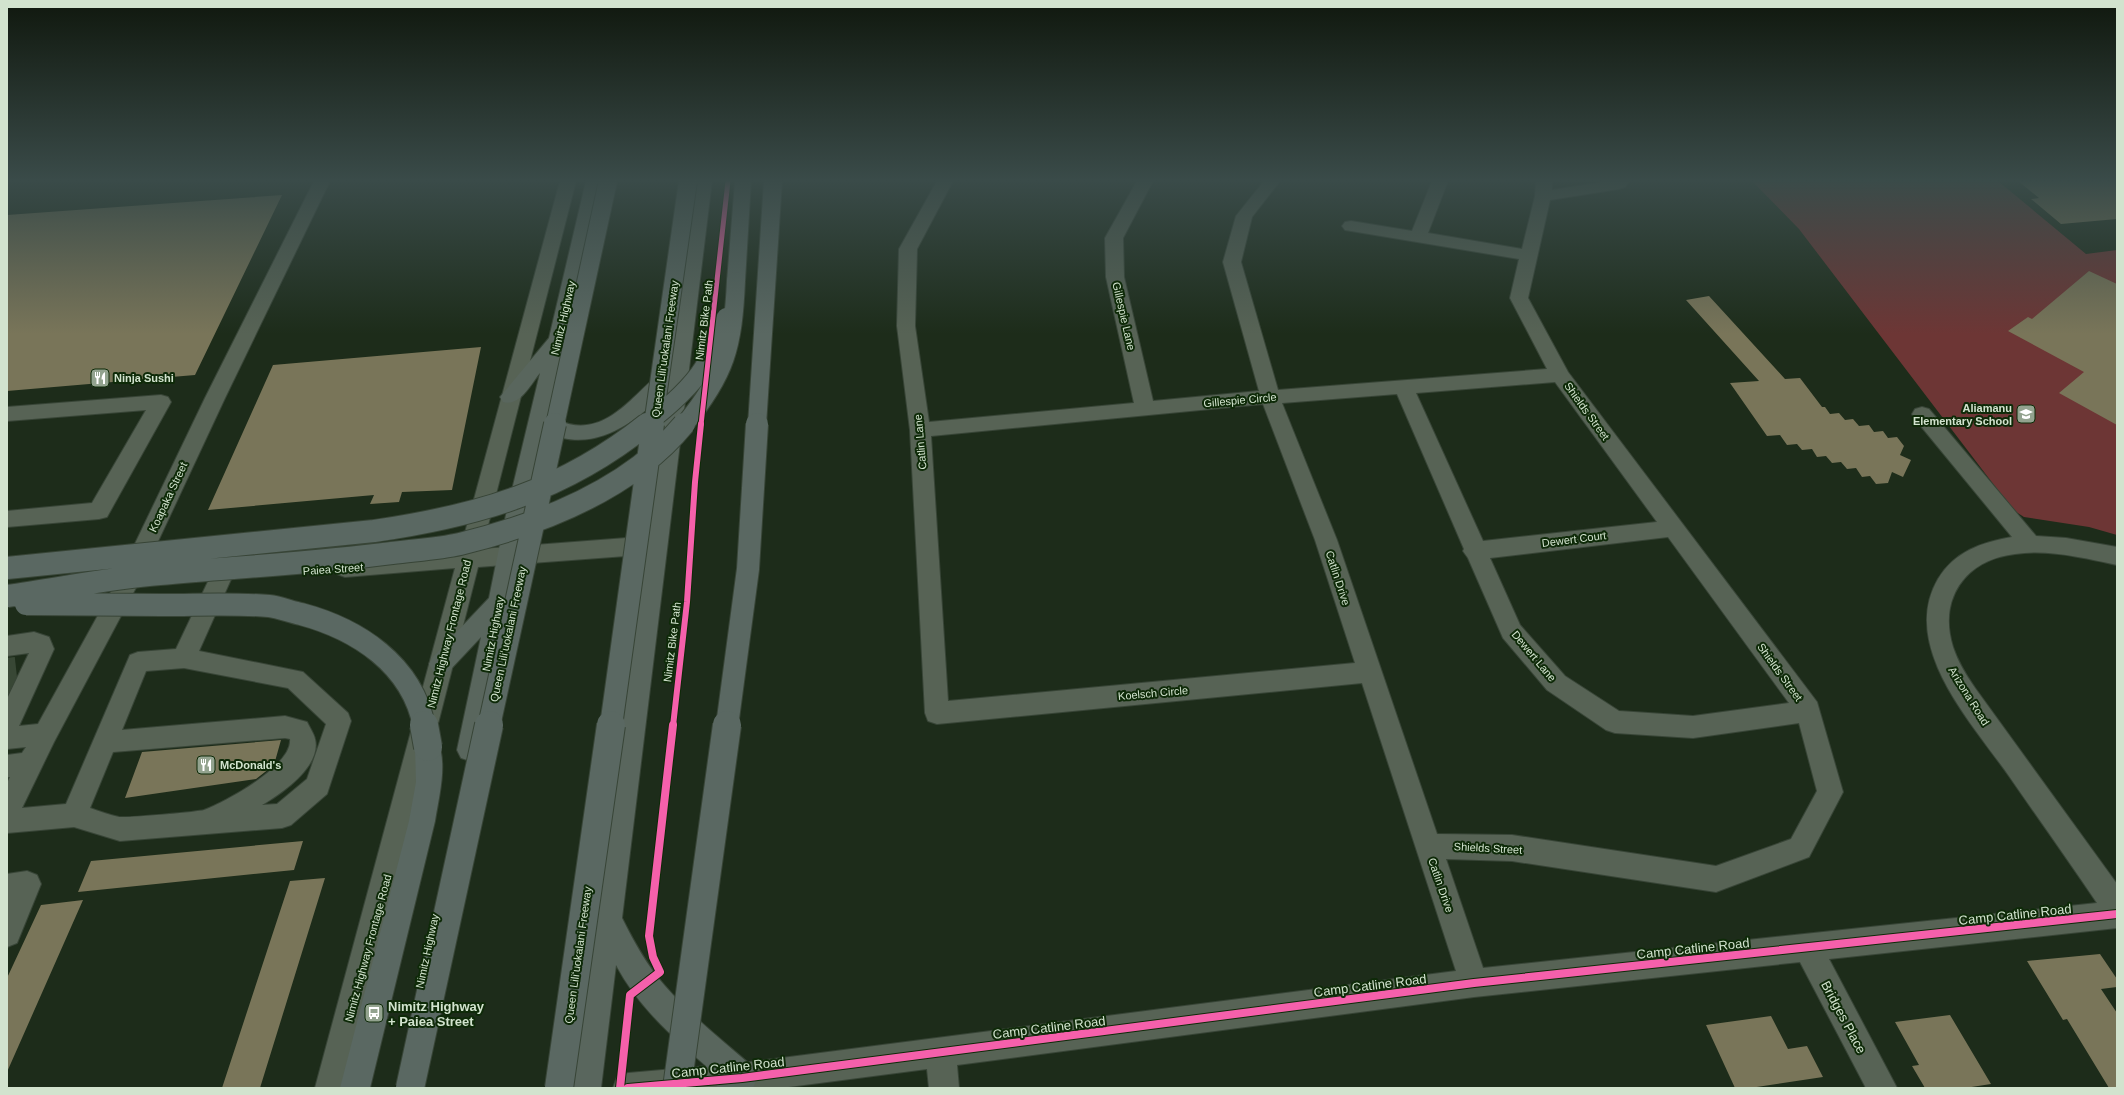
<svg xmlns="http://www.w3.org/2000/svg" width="2124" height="1095" font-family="Helvetica,sans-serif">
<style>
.green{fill:#6d3635}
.building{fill:#797559}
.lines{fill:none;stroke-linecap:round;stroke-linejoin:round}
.minor-tunnel{stroke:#384735;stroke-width:22;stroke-dasharray:22 11;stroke-linecap:butt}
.minor-casing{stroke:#384537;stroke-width:2}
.major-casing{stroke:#384537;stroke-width:2}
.highway-casing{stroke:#384537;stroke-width:2}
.minor{fill:#576355;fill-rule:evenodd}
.major{fill:#59665d;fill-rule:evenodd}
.highway{fill:#5a6862;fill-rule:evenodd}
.highway-bridge-far2-casing{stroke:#384537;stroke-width:20;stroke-linecap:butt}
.highway-bridge-far1-casing{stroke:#384537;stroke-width:24;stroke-linecap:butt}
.highway-bridge-casing{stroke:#384537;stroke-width:30;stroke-linecap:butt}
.highway-bridge-far2{stroke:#5a6862;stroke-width:18}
.highway-bridge-far1{stroke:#5a6862;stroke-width:22}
.highway-bridge{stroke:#5a6862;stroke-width:28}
.cycleway-far2-casing{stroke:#0e2a08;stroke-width:7}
.cycleway-far1-casing{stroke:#0e2a08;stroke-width:8}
.cycleway-casing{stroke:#0e2a08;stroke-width:10}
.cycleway-far2{stroke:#f560ab;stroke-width:5}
.cycleway-far1{stroke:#f560ab;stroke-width:6}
.cycleway{stroke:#f560ab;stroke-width:8}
.labels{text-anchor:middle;stroke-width:4;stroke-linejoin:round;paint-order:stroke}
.street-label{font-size:11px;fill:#d2e3ce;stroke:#0e2a08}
.poi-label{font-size:11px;font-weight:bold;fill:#d2e3ce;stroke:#0e2a08;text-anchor:start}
.near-street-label{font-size:13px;fill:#d2e3ce;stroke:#0e2a08}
.near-poi-label{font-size:13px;font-weight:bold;fill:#d2e3ce;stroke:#0e2a08;text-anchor:start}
</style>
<rect width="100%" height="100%" fill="#1d2c1a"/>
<path class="green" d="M 1752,181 L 1998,181 L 2086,254 L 2117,250 L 2117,535 L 2089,527 L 2024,517 L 2013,510 L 1799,229 Z"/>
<path class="building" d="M 2018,181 L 2117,181 L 2117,219 L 2061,224 L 2031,199 L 2039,198 Z
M 282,195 L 195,375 L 7,391 L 7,215 Z
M 2089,271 L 2117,284 L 2117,425 L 2059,393 L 2084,372 L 2008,331 L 2028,317 L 2032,319 Z
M 1709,296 L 1785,379 L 1800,378 L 1822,407 L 1825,407 L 1830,414 L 1839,413 L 1845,420 L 1853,419 L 1859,426 L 1869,425 L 1874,432 L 1883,431 L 1888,438 L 1897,437 L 1904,446 L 1900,455 L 1911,460 L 1903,477 L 1892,472 L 1888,483 L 1876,484 L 1870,476 L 1862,477 L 1856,468 L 1847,469 L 1841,462 L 1832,463 L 1826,456 L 1817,457 L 1812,449 L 1802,450 L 1797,444 L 1787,445 L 1780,435 L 1767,436 L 1730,383 L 1759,381 L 1686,300 Z
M 481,347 L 452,490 L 402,492 L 399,502 L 370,504 L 374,495 L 208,510 L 273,365 Z
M 281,740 L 274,765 L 256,779 L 125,798 L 142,752 Z
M 303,841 L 294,870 L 78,892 L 91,861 Z
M 325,878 L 260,1088 L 222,1088 L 290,881 Z
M 83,900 L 7,1072 L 7,978 L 41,905 Z
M 2100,954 L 2117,979 L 2117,987 L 2101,989 L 2117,1013 L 2117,1088 L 2109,1088 L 2067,1019 L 2063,1020 L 2027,961 Z
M 1950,1015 L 1991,1084 L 1965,1088 L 1925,1088 L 1912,1066 L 1919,1065 L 1895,1022 Z
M 1771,1016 L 1788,1049 L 1807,1046 L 1823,1077 L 1750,1088 L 1735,1088 L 1706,1025 Z"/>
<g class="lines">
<path class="minor-tunnel" d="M 7,669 L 16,668
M 7,689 L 24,687"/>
<defs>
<path id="minor" d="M 314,181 L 330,181 L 225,398 L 139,582 L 54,742 L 22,808 L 66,804 L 130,655 L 138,652 L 176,649 L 213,571 L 221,568 L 229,571 L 232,577 L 199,651 L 303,672 L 348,713 L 351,721 L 327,794 L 291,825 L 282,828 L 120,841 L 74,827 L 7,833 L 7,783 L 10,777 L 7,777 L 7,755 L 22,753 L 26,747 L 7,749 L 7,699 L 29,653 L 7,656 L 7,636 L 34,632 L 49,637 L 54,649 L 19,726 L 38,724 L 118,579 L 205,398 ZM 184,668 L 288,688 L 326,724 L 307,779 L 277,804 L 262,805 C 281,794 322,766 315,739 C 314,734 310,728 307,722 L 285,716 L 122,730 L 146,671 ZM 285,738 L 290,739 C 293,765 226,802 204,810 C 198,812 127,818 119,817 C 110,815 99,811 90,808 L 113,752 Z
M 560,181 L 576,181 L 482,549 L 653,536 L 661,539 L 664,545 L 661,551 L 653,554 L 478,567 L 345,1088 L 315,1088 L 455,568 L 345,577 L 337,574 L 334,568 L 337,562 L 345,559 L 460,551 Z
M 937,181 L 953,181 L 917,249 L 915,326 L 929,422 L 1134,403 L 1106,277 L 1105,238 L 1137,181 L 1153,181 L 1123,238 L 1124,277 L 1153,401 L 1259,391 L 1223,262 L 1236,216 L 1264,181 L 1280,181 L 1252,217 L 1241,262 L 1278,390 L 1547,369 L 1510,298 L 1519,259 L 1345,230 L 1342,226 L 1345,222 L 1351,221 L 1412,231 L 1432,181 L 1448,181 L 1428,233 L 1522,249 L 1535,196 L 1536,181 L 1552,181 L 1552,190 L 1609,181 L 1629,181 L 1625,187 L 1619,189 L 1550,200 L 1528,298 L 1568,372 L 1817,702 L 1843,792 L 1809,857 L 1716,892 L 1512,861 L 1446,859 L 1483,968 L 2097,903 C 2068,860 2038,818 2009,776 C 1972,723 1899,646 1938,579 C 1954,552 1982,542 2012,537 L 1915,419 L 1912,414 L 1915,409 L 1922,407 L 1929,409 L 2036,536 L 2066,538 L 2117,547 L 2117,565 C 2084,558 2048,549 2015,554 C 1965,560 1938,599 1953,647 C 1958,662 1966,675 1975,688 L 2117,884 L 2117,928 L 1829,959 L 1897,1088 L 1866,1088 L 1800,962 L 1474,997 L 957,1065 L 959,1088 L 929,1088 L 927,1069 L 781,1088 L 613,1088 L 617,1077 L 628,1073 L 742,1063 L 1456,971 L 1362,683 L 937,724 L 928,721 L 925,713 L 910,430 L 897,326 L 899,249 ZM 1555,382 L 1657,522 L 1483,541 L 1416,393 ZM 1397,394 L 1464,549 L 1463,551 L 1468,558 L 1503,638 L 1547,690 L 1606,730 L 1615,733 L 1693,738 L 1799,723 L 1817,791 L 1791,839 L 1716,866 L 1512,835 L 1437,834 L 1337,540 L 1282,403 ZM 1263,404 L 1315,540 L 1355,663 L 948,701 L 931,436 ZM 1668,537 L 1789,703 L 1693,716 L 1619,711 L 1565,676 L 1520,625 L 1490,558 Z
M 161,395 L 168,397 L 171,402 L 107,517 L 99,519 L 7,527 L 7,511 L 92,503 L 146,410 L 7,421 L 7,407 Z
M 27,871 L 37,875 L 41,884 L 17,943 L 7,947 L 7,874 Z"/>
<path id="major" d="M 586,181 L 602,181 L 552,407 L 557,413 L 558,420 C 613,447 649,367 670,371 L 696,181 L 712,181 L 622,918 C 634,942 647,966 665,986 C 691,1016 723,1041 753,1067 L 757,1078 L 753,1088 L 716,1088 L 720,1078 C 681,1044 641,1012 616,965 L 601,1088 L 571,1088 L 668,389 C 636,423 593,455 546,432 L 527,519 L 483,750 L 479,758 L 470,761 L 461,758 L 457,750 L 481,637 L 449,671 L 441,674 L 433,671 L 429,664 L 433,657 L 489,598 L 505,519 L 540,373 C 530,385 520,407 503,402 L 500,397 L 549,338 Z"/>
<path id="highway" d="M 735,181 L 751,181 L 745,281 L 742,285 L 736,287 L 730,285 L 727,281 Z
M 428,736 L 437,739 C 448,763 439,796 435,821 L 370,1088 L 340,1088 L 409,821 L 416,782 L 415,747 L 419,739 Z"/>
</defs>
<use href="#minor" class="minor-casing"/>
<use href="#major" class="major-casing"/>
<use href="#highway" class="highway-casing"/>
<use href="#minor" class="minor"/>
<use href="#major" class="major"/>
<use href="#highway" class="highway"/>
<defs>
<path id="highway-bridge-far2" d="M 555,425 L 608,181
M 645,425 C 666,409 689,390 703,368 C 713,352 719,334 726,317
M 653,425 L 688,181
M 684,425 C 726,374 733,347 736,281
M 757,425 L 773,181"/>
<path id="highway-bridge-far1" d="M 7,568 L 374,531 C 477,516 564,491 647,424
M 7,596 C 58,589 109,578 160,574 C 238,567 315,563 392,553 C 415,550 438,549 460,544 C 541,524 630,490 684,424
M 26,604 C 71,604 117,605 162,605 C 198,605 234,603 269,606 C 279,607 291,612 301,614 C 357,629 412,664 424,726
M 489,726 L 555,424
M 611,726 L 653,424
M 727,726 L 748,569 L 757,424"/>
<path id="highway-bridge" d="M 424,725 L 428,747
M 410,1088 L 489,725
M 559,1088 L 611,725
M 677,1088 L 727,725"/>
</defs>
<use href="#highway-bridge-far2" class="highway-bridge-far2-casing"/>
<use href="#highway-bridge-far1" class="highway-bridge-far1-casing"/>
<use href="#highway-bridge" class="highway-bridge-casing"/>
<use href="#highway-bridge-far2" class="highway-bridge-far2"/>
<use href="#highway-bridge-far1" class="highway-bridge-far1"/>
<use href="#highway-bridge" class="highway-bridge"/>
<defs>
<path id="cycleway-far2" d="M 701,425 L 728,181"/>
<path id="cycleway-far1" d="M 673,726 L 687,602 L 695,482 L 701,424"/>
<path id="cycleway" d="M 620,1088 L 630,995 L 660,972 L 653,957 L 649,936 L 673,725
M 628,1088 L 742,1078 L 1474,983 L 2117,914"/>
</defs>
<use href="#cycleway-far2" class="cycleway-far2-casing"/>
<use href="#cycleway-far1" class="cycleway-far1-casing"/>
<use href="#cycleway" class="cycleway-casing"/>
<use href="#cycleway-far2" class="cycleway-far2"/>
<use href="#cycleway-far1" class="cycleway-far1"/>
<use href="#cycleway" class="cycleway"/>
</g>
<linearGradient id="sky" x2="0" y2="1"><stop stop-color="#10180e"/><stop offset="0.54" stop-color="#3a4b49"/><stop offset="1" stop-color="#3a4b49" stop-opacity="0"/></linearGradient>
<rect width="2124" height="334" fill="url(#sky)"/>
<defs>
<symbol id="restaurant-square" viewBox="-11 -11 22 22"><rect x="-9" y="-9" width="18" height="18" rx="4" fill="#93a38f" stroke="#0e2a08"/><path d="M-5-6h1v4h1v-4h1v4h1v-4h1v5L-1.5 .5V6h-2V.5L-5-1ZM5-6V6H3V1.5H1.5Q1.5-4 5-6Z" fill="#fff"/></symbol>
<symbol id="school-square" viewBox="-11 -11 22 22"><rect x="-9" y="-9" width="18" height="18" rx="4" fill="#93a38f" stroke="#0e2a08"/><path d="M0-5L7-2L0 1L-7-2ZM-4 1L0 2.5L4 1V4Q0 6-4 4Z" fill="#fff"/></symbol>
<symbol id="bus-square" viewBox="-11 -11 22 22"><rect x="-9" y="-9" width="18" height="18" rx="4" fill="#93a38f" stroke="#0e2a08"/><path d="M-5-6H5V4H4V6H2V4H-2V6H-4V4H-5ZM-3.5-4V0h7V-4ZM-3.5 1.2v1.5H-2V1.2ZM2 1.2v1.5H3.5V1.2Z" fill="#fff"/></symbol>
</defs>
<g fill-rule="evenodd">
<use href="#restaurant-square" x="89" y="367" width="22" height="22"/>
<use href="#school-square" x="2015" y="403" width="22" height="22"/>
<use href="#restaurant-square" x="195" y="754" width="22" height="22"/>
<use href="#bus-square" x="363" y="1002" width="22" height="22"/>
</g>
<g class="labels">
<g class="street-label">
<text transform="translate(1124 316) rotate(77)" y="4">Gillespie Lane</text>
<text transform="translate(563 318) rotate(-77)" y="4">Nimitz Highway</text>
<text transform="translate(704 320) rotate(-83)" y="4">Nimitz Bike Path</text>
<text transform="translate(665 349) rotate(-82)" y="4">Queen Liliʻuokalani Freeway</text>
<text transform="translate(1240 400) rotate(-5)" y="4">Gillespie Circle</text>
<text transform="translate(1587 411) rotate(54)" y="4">Shields Street</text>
<text transform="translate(920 442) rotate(-95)" y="4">Catlin Lane</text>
<text transform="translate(168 497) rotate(-65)" y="4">Koapaka Street</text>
<text transform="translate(1574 539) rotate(-7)" y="4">Dewert Court</text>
<text transform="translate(333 569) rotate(-4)" y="4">Paiea Street</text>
<text transform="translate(1338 578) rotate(72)" y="4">Catlin Drive</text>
<text transform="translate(449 634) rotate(-76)" y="4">Nimitz Highway Frontage Road</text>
<text transform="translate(493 634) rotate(-79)" y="4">Nimitz Highway</text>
<text transform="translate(508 634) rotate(-78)" y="4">Queen Liliʻuokalani Freeway</text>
<text transform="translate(672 642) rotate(-83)" y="4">Nimitz Bike Path</text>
<text transform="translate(1534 656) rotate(50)" y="4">Dewert Lane</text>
<text transform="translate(1780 672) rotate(54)" y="4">Shields Street</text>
<text transform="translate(1153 693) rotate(-5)" y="4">Koelsch Circle</text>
<text transform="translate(1969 696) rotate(58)" y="4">Arizona Road</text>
<text transform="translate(1488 848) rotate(3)" y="4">Shields Street</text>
<text transform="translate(1441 885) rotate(71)" y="4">Catlin Drive</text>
<text transform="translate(368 948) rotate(-75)" y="4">Nimitz Highway Frontage Road</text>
<text transform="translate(427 951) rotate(-78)" y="4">Nimitz Highway</text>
<text transform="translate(578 955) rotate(-82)" y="4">Queen Liliʻuokalani Freeway</text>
</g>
<g class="poi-label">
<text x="114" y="382">Ninja Sushi</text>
<text x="2012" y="412" text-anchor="end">Aliamanu<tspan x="2012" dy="13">Elementary School</tspan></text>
<text x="220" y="769">McDonald's</text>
</g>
<g class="near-street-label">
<text transform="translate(2015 914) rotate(-6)" y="5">Camp Catline Road</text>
<text transform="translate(1693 948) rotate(-6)" y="5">Camp Catline Road</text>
<text transform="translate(1370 985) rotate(-7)" y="5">Camp Catline Road</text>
<text transform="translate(1844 1017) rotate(62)" y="5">Bridges Place</text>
<text transform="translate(1049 1027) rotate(-7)" y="5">Camp Catline Road</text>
<text transform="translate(728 1067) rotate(-6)" y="5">Camp Catline Road</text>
</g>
<g class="near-poi-label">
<text x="388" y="1011">Nimitz Highway<tspan x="388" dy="15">+ Paiea Street</tspan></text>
</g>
</g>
<rect width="2124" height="1095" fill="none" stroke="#d2e3ce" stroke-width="16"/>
</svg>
